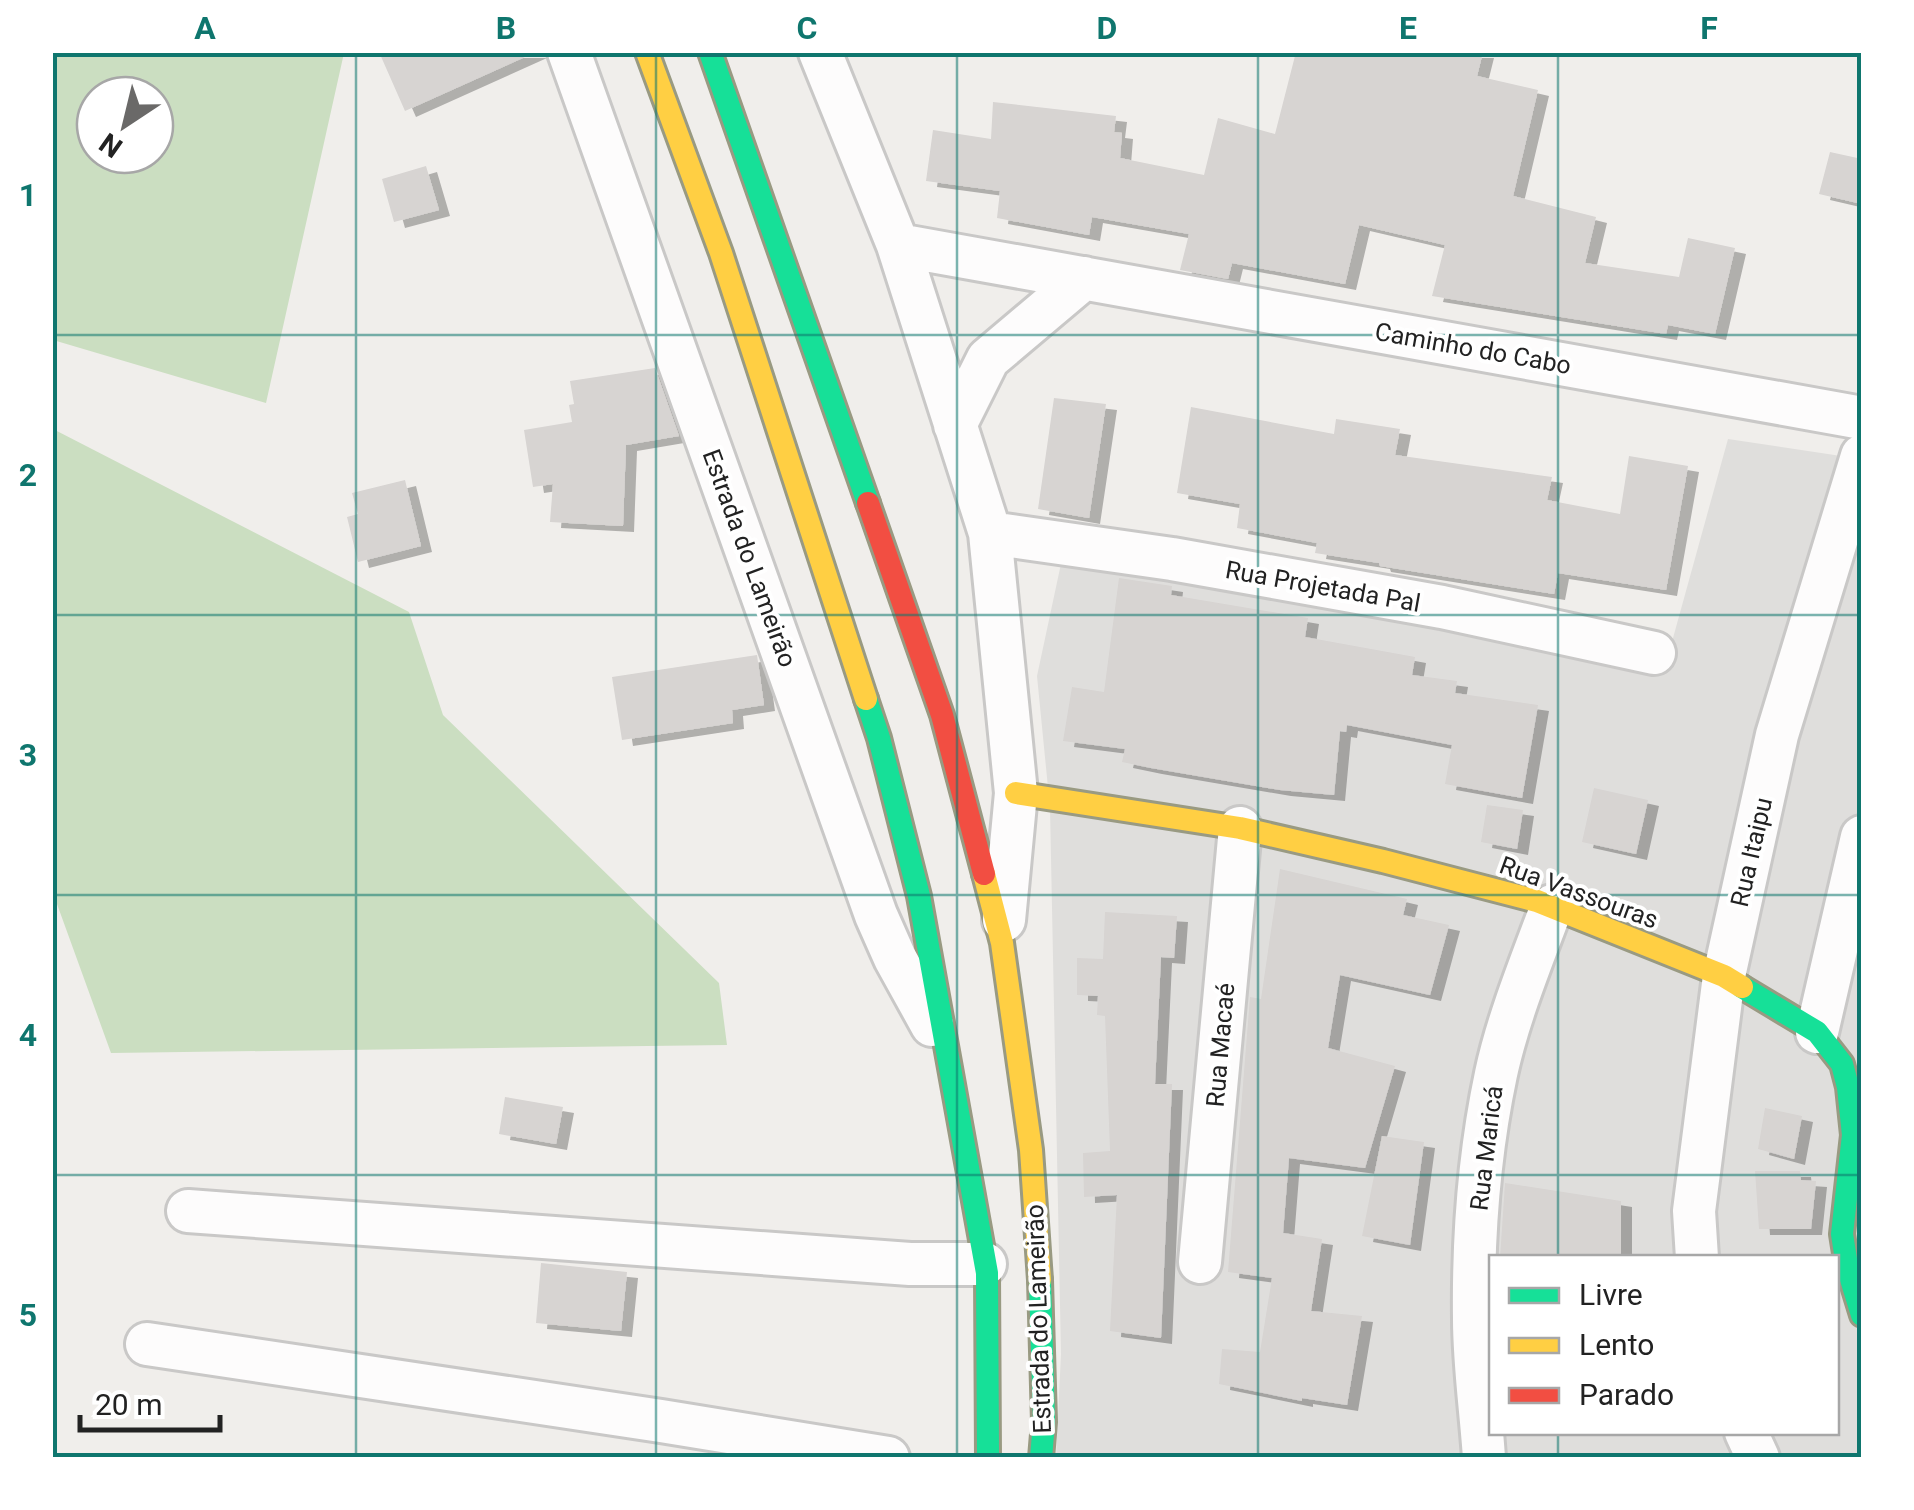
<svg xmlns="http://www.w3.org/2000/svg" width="1914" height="1510" font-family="Roboto,sans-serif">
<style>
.residential{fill:#dfdedc;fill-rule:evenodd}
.forest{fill:#cbdec1;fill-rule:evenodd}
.building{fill:#d7d4d2;filter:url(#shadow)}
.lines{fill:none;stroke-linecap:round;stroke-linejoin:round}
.street-casing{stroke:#c9c8c7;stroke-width:48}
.fast-casing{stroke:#999a82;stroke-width:28}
.slow-casing{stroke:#999a82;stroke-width:28}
.jam-casing{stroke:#999a82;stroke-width:28}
.street{stroke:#fdfcfc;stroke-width:42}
.fast{stroke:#16e098;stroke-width:22}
.slow{stroke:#ffcf43;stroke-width:22}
.jam{stroke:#f24e42;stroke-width:22}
.grid{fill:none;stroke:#0f766e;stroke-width:2.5;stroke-opacity:0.55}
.labels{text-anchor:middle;stroke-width:8;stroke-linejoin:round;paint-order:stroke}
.street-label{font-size:25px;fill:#222;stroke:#fff}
.neatline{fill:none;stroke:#0f766e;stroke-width:4}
.grid-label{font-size:32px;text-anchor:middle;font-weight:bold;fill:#0f766e}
</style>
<defs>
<filter id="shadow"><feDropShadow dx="11" dy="6" stdDeviation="0" flood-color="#0004"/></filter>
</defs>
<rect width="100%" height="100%" fill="#f0eeeb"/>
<path class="residential" d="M 1728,439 L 1861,459 L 1861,1457 L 1056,1457 L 1061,1354 L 1050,808 L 1037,676 L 1062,559 L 1438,629 L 1665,667 ZM 1492,1258 L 1836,1258 L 1836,1432 L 1492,1432 Z"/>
<path class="forest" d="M 52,53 L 344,53 L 266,403 L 53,340 ZM 95,95 L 155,95 L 155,155 L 95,155 Z
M 53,429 L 409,612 L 443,715 L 719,983 L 727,1045 L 111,1053 L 53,893 Z"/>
<path class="building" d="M 379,52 L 536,52 L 405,111 Z
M 1296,52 L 1483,52 L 1477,76 L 1538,90 L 1513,196 L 1596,217 L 1585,263 L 1679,277 L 1688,238 L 1735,248 L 1715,334 L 1668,325 L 1666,334 L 1432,296 L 1445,245 L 1359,225 L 1345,284 L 1232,263 L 1228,279 L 1180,270 L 1189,234 L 1092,217 L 1089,235 L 997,218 L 1000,191 L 926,181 L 933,130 L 991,139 L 993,102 L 1116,116 L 1114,132 L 1122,133 L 1120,158 L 1204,175 L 1218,118 L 1275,134 Z
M 1830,152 L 1862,159 L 1862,204 L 1819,194 Z
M 426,166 L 439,210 L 394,222 L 382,179 Z
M 655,368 L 679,436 L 626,445 L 623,526 L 550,522 L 553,484 L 533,487 L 524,430 L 572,422 L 569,405 L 574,404 L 570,381 Z
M 1054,398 L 1106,404 L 1089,518 L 1038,509 Z
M 1191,407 L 1334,434 L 1336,419 L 1400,429 L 1395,455 L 1552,477 L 1547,500 L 1620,514 L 1629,456 L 1688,466 L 1666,590 L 1558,573 L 1554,594 L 1380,566 L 1379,563 L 1315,553 L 1317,543 L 1237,528 L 1240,504 L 1177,493 Z
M 405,480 L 421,546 L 358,562 L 347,517 L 358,514 L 352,493 Z
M 1119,578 L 1172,586 L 1171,595 L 1308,618 L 1305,637 L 1415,657 L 1412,675 L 1457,681 L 1455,693 L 1538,705 L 1522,798 L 1445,784 L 1452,745 L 1347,725 L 1346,732 L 1340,731 L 1334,795 L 1280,790 L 1151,768 L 1122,762 L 1125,749 L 1063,741 L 1072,687 L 1104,692 Z
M 757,655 L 764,705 L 732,710 L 733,723 L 622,740 L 612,677 Z
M 1594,788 L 1648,800 L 1636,854 L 1582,842 Z
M 1487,805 L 1523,810 L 1517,849 L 1481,842 Z
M 1280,869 L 1407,899 L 1403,915 L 1449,925 L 1430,995 L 1340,975 L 1328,1048 L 1395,1066 L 1365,1168 L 1289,1158 L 1283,1233 L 1322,1239 L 1311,1311 L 1362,1316 L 1347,1405 L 1302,1398 L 1302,1401 L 1219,1384 L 1222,1349 L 1260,1352 L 1272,1278 L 1228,1272 L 1250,997 L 1261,999 Z
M 1105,912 L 1177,916 L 1174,958 L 1161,957 L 1155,1084 L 1172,1084 L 1161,1338 L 1110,1331 L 1117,1195 L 1084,1197 L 1083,1153 L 1110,1151 L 1105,1016 L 1097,1015 L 1098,996 L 1077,995 L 1077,958 L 1103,959 Z
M 505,1097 L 563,1107 L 556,1144 L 499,1134 Z
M 1765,1108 L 1802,1116 L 1794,1159 L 1758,1149 Z
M 1382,1136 L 1424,1142 L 1410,1245 L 1362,1236 Z
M 1755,1171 L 1800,1171 L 1801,1180 L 1816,1181 L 1811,1229 L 1759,1229 Z
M 1505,1183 L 1621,1201 L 1621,1258 L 1500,1258 Z
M 541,1263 L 627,1272 L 621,1331 L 536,1323 Z"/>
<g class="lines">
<defs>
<path id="street" d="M 569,52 L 876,915 L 895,958 L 932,1025
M 820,52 L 898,245 L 990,533 L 1016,793 L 1004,920
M 898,245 L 1862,418
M 955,425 L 988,359 L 1084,278
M 990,533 L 1172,559 L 1442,607 L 1654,653
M 1817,1032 L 1862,837
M 188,1211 L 910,1264 L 985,1264
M 1697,1258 L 1694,1211 L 1724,976 L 1777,735 L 1862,456
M 1200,1262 L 1240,828
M 147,1344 L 661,1421 L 888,1458
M 1746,1432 L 1758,1458
M 1484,1458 C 1481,1412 1474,1365 1474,1319 C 1473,1238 1479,1154 1496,1074 C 1508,1018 1532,960 1552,906"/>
<path id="fast" d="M 710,52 L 868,503
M 866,699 L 879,738 L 919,896 L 987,1273 L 988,1458
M 1742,987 L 1817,1032 L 1842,1064 L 1848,1087 L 1853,1135 L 1842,1234 L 1847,1266 L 1862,1315
M 1040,1280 L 1044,1422 L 1041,1458"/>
<path id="slow" d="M 647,52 L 721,253 L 866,699
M 1016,793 L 1240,828 L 1383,861 L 1537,901 L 1724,976 L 1742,987
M 984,874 L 1002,943 L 1031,1150 L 1040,1280"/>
<path id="jam" d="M 868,503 L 942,715 L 984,874"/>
</defs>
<use href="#street" class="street-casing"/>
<use href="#fast" class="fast-casing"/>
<use href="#slow" class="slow-casing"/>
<use href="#jam" class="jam-casing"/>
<use href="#street" class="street"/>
<use href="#fast" class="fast"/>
<use href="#slow" class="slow"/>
<use href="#jam" class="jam"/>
</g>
<path class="grid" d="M 356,52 L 356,1458M 656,52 L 656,1458M 957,52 L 957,1458M 1258,52 L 1258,1458M 1558,52 L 1558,1258M 52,335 L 1862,335M 52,615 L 1862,615M 52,895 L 1862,895M 52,1175 L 1862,1175M 1558,1432 L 1558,1458"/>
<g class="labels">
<g class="street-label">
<text transform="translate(1473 348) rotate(10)" y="9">Caminho do Cabo</text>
<text transform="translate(750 558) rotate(70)" y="9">Estrada do Lameirão</text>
<text transform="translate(1323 586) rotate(10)" y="9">Rua Projetada Pal</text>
<text transform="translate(1751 852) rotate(-77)" y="9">Rua Itaipu</text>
<text transform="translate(1579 892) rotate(20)" y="9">Rua Vassouras</text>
<text transform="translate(1220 1045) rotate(-85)" y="9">Rua Macaé</text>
<text transform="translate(1486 1148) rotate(-83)" y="9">Rua Maricá</text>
<text transform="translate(1038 1319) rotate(-92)" y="9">Estrada do Lameirão</text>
</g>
</g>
<rect width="1914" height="1510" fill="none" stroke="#ffffff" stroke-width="110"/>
<rect x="1489" y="1255" width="350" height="180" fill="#ffffff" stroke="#a7a7a7" stroke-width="2.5"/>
<rect x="1509" y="1288" width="50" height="15" fill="#16e098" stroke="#a7a7a7" stroke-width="2.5"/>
<text x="1579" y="1305" font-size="30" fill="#222222">Livre</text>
<rect x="1509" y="1338" width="50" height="15" fill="#ffcf43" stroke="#a7a7a7" stroke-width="2.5"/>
<text x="1579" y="1355" font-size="30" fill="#222222">Lento</text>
<rect x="1509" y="1388" width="50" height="15" fill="#f24e42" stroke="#a7a7a7" stroke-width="2.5"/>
<text x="1579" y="1405" font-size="30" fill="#222222">Parado</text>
<g transform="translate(125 125) rotate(215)"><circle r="48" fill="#ffffff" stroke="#a7a7a7" stroke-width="2.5"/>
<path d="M0-8L18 38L0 25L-18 38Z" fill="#6a6968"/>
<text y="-15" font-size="28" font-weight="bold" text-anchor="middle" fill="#222222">N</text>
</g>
<path d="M80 1415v15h140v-15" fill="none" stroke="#222222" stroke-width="5"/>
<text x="95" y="1415" font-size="30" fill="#222222" stroke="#ffffff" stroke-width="8" paint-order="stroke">20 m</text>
<rect x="55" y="55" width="1804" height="1400" class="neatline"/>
<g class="grid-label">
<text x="205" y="39">A</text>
<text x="506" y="39">B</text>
<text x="807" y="39">C</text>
<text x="1107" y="39">D</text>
<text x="1408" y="39">E</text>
<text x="1709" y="39">F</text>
<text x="28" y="206">1</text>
<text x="28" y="486">2</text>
<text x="28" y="766">3</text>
<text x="28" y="1046">4</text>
<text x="28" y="1326">5</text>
</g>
</svg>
